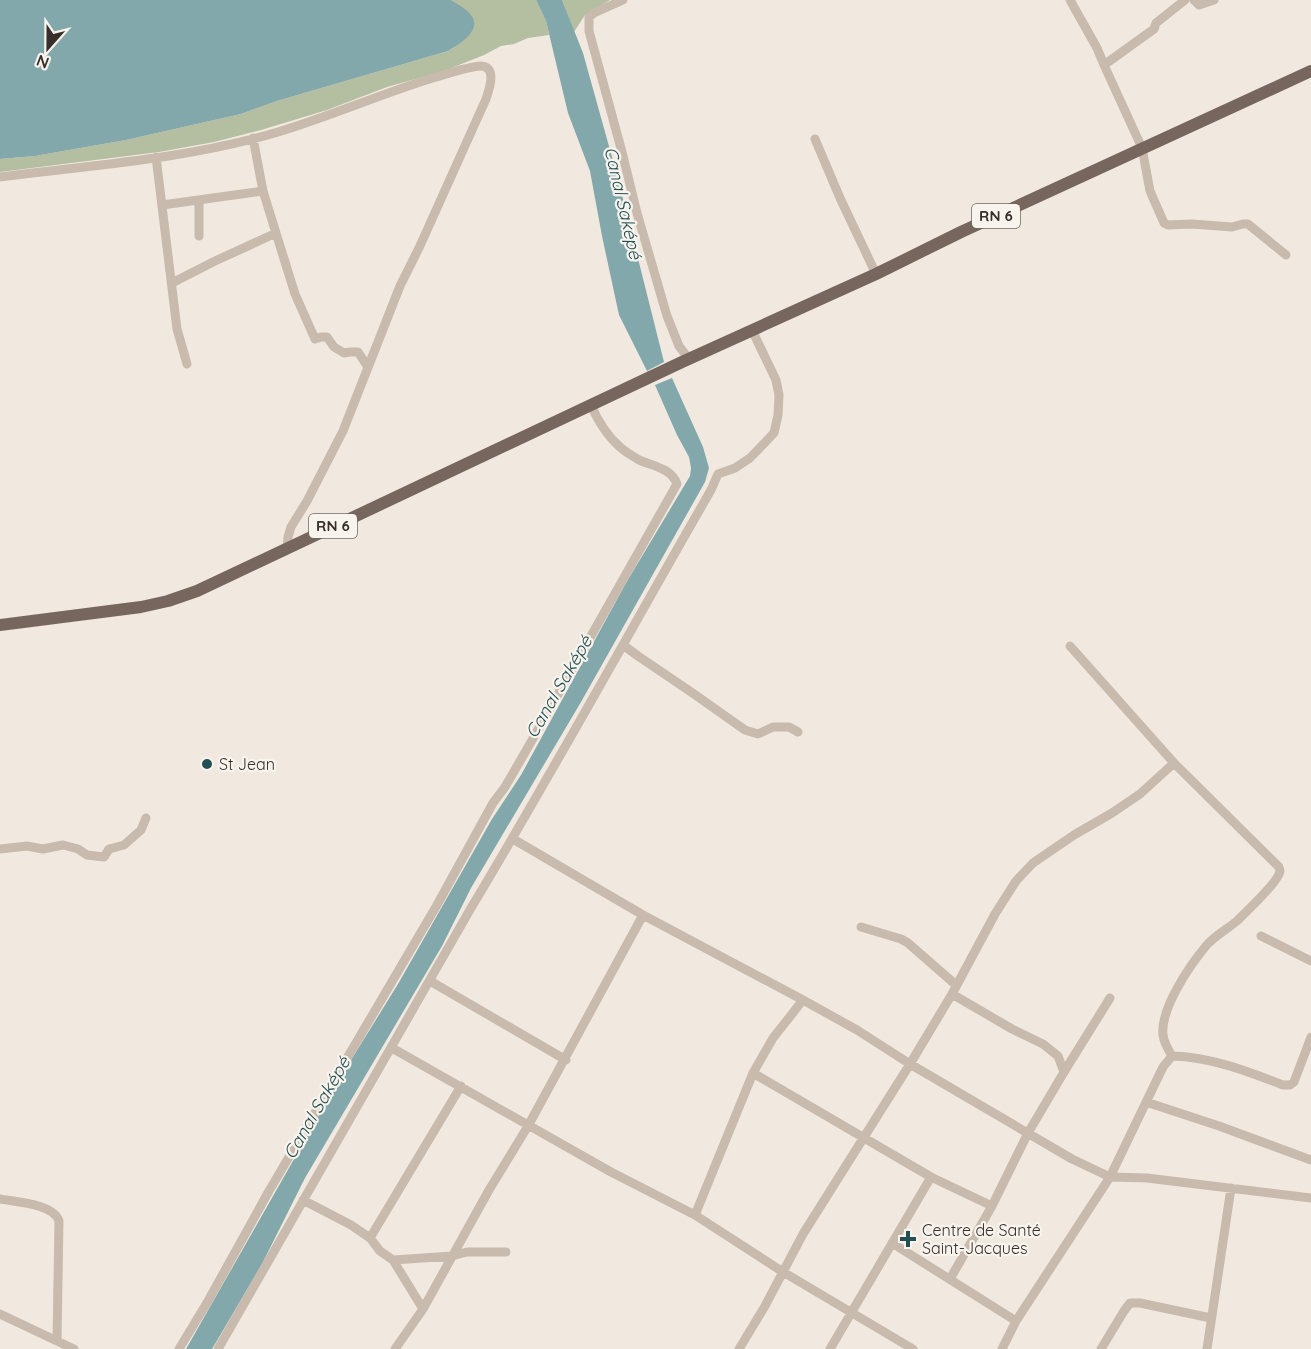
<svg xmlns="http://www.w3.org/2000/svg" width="1311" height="1349" font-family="Quicksand,sans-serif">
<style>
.green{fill:#b4bea1}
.water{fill:#82a8ab}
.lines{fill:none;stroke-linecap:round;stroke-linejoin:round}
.minor{stroke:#c8baad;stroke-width:9}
.major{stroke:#77665d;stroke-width:12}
.poi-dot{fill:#245054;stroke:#f8f3ec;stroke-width:2}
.labels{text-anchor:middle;stroke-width:4.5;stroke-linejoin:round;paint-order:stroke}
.shield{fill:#f8f3ec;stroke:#716a65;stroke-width:1.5}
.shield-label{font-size:15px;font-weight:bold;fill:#372f2b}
.poi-label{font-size:16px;fill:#372f2b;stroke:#f8f3ec;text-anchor:start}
.water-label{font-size:18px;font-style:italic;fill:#245054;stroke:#f8f3ec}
</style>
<rect width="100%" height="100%" fill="#f1e9e0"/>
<path class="green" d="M 451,0 L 536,0 L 546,21 L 549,35 L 528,38 L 514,44 L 501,46 L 484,55 L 444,71 L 387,87 L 327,110 L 261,130 L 214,142 L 159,152 L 0,172 L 0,159 L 35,156 L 126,140 L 241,114 L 277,101 L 448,51 C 459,45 466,39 473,29 L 471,15 Z
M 562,0 L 610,0 L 585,15 L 574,32 Z"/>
<path class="water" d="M 0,0 L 451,0 C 457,4 467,9 471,15 C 483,30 459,45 448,51 L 277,101 L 241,114 L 126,140 L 35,156 L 0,159 Z
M 536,0 L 562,0 L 583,53 L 617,175 L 664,362 L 647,371 L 619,315 L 602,236 L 590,171 L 568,113 L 546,21 Z
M 672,378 L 703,447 L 709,468 L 705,482 L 581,702 L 471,888 L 442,946 L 305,1178 L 262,1264 L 215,1344 L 212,1349 L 186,1349 L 343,1073 L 398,984 L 492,819 L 521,775 L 626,583 L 690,476 L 691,468 L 689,457 L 677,435 L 655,385 Z"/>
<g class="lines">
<path class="minor" d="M 623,0 L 594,13 L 589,17 L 589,31 L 622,152 L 637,213 L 667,316 L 679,346 L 689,359
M 1070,0 L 1097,48 L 1104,65 L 1142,148 L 1150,191 L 1164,223 L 1168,225 L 1192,224 L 1232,227 L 1243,224 L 1248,224 L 1286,255
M 1194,0 L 1199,5 L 1214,0
M 1104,65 L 1154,29 L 1156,23 L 1185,0
M 253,138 L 263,191 L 276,233 L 295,294 L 315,339 L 321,337 L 327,337 L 334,347 L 344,353 L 350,352 L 358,352 L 368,367
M 815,139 L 840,198 L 876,274
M 156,157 L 177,329 L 187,364
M 0,177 C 93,165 188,159 278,132 C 331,116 383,93 436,77 C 446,74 472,66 480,66 C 498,66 489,90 486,99 L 419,248 L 400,286 L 343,431 L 307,501 L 291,527 L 288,537 L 287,548
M 162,205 L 263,191
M 199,236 L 199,200
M 172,283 L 213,262 L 276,233
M 623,645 L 638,656 L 694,694 L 745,730 L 758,734 L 773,727 L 789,727 L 798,732
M 1070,646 L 1174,763 L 1279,867 C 1279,868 1280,870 1280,871 C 1279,881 1246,912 1238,920 C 1228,929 1215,935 1206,946 C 1190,965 1160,1009 1163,1035 C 1164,1043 1168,1049 1172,1056
M 513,839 L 643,915 L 803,1000 L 857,1030 L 910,1064 L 1072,1159 L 1110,1177 L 1147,1178 L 1311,1198
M 0,849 L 27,846 L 43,849 L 63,845 L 78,849 L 87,855 L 104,857 L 109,849 L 124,845 L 141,830 L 146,818
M 861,927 L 901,939 L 908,943 L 956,985
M 1261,936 L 1311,961
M 430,981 L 566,1060
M 952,994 L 1012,1029 L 1043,1044 L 1058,1056 L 1064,1072
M 392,1048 L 611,1172 L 695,1215 L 783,1272 L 913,1349
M 753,1073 L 931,1177 L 992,1206
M 1146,1102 L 1219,1126 L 1311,1160
M 0,1199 C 16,1202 54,1204 59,1221 L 57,1340
M 303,1200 L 351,1225 L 370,1238 L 380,1251 L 393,1260 L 423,1309
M 695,1215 L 753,1073 L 773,1038 L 803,1000
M 370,1238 L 461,1086
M 892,1243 L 1016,1321
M 393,1260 L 452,1256 L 467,1252 L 506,1252
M 950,1279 L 992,1206 L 1028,1133 L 1064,1072 L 1110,998
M 0,1314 L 74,1349
M 179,1349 L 208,1301 L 269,1191 L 437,905 L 493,803 L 505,787 L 527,749 L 677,484 C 671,468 653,466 639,460 C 633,456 625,452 620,447 C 606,435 598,421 591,405
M 218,1349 L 471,908 C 554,770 631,629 711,490 L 718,474 L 735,468 L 750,458 L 774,433 L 778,415 L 779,395 L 776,380 L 752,330
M 395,1349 L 423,1309 L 489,1190 L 528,1126 L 643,915
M 739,1349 L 765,1306 L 803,1234 L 910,1064 L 952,994 L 995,914 L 1016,881 L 1033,863 L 1074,835 L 1112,813 L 1140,794 L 1174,763
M 830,1349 L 931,1177
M 1002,1349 L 1016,1321 L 1110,1177 L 1163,1067 L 1172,1056 C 1211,1057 1247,1071 1283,1085 L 1290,1085 L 1294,1082 L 1311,1037
M 1101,1349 L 1124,1311 L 1130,1303 L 1140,1303 L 1211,1318
M 1207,1349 L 1231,1188"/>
<path class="major" d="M 0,625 L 141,607 L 168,601 L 197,591 L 682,362 L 876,274 L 961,232 L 1311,71"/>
</g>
<g class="poi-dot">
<circle cx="207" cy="764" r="6"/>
<path d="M905 1230h6v6h6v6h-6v6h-6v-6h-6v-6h6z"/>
</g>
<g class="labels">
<g class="shield">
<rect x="972" y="204" width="48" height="24" rx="4.5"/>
<rect x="309" y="514" width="48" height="24" rx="4.5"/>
</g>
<g class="shield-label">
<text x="996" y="221">RN 6</text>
<text x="333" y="531">RN 6</text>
</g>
<g class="poi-label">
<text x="219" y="770">St Jean</text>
<text x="922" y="1236">Centre de Santé<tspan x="922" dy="18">Saint-Jacques</tspan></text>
</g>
<g class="water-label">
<text transform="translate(623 203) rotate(77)" y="6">Canal Saképé</text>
<text transform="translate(559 687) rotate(-60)" y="6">Canal Saképé</text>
<text transform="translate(317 1108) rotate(-60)" y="6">Canal Saképé</text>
</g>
</g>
<g transform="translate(48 48) rotate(201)" stroke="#f8f3ec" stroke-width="4.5" paint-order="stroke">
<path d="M0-4.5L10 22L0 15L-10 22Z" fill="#372f2b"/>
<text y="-9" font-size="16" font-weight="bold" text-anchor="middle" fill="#372f2b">N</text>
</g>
</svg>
